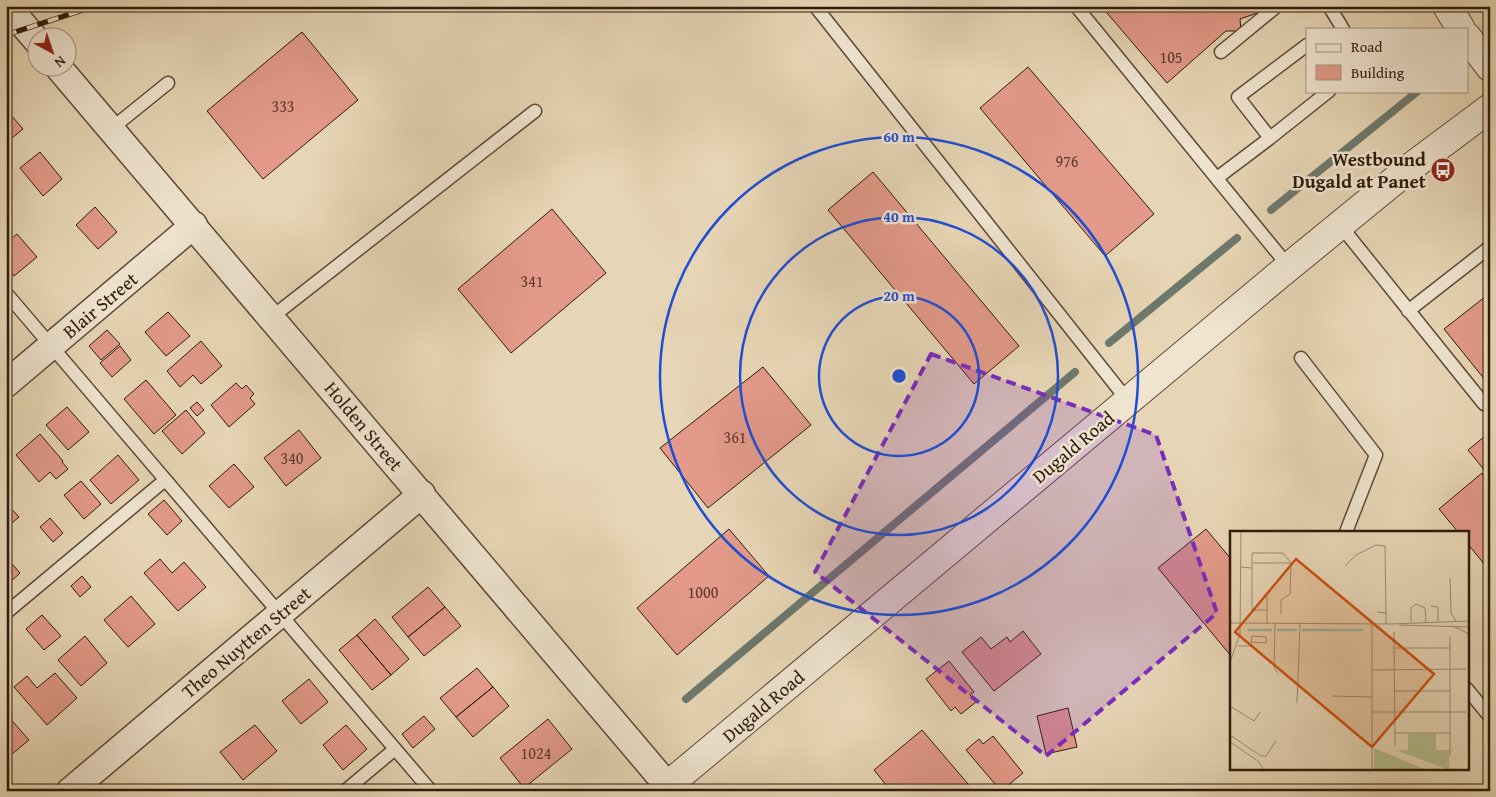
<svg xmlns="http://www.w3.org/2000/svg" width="1496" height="797" font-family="'Gentium Book Plus',serif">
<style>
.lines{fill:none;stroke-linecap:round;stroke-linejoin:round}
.stream{stroke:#6d796d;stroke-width:8}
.building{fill:#e39a8a;stroke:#2e1a0b}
.service-casing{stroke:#5c4936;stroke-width:15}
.minor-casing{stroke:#5c4936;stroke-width:29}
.tertiary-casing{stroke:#5c4936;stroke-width:30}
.service{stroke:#efe4d0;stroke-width:12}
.minor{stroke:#efe4d0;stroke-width:26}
.tertiary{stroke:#efe4d0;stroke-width:28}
.rail-casing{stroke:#2e1a0b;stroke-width:5.5}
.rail{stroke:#efe4d0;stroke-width:4;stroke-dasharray:11;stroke-linecap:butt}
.marked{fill:#7b2cbf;fill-opacity:0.2;stroke:#7b2cbf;stroke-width:4;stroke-dasharray:10 6;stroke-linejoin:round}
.ring{fill:none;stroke:#1d4ed8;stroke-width:2.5}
.labels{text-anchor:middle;stroke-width:5;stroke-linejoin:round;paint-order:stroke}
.number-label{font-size:16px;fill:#5b3a2b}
.poi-label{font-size:19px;font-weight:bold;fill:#2e1a0b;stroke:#efe4d0;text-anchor:end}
.street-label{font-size:19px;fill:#2e1a0b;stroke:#efe4d0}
.inset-river{fill:none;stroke:#97b9ae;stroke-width:2.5}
.inset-road{fill:none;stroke:#9d8b72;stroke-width:1}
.view{fill:#cc500c;fill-opacity:0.15;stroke:#cc500c;stroke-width:2.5}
.inset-edge{fill:none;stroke:#2e1a0b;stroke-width:2.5}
.centre{fill:#1d4ed8;stroke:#efe4d0;stroke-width:2.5}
.ring-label{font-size:15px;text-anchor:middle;font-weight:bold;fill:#1d4ed8;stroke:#efe4d0;stroke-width:5;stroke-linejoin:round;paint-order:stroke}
</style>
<rect width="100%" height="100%" fill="#e7d6b6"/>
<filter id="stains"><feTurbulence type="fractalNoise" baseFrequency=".004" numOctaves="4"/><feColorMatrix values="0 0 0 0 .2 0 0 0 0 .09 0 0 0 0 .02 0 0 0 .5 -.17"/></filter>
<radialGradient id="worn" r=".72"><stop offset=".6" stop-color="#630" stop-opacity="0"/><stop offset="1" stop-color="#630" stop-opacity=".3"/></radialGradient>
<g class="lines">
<path class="stream" d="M 1271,210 L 1418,91
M 1109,343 L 1237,238
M 686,699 L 1075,372"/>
</g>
<path class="building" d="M 1101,6 L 1267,6 L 1269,9 L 1240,19 L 1241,31 L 1226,31 L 1167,83 Z
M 302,32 L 358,100 L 263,179 L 207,111 Z
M 1028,67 L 1154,214 L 1105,256 L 980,108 Z
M 11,115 L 23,129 L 6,143 L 6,119 Z
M 40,152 L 62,179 L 43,196 L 20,168 Z
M 873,172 L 1019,346 L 974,384 L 828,210 Z
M 95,207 L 117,232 L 98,249 L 76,225 Z
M 552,209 L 606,273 L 511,353 L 458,289 Z
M 17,234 L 37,257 L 14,276 L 6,266 L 6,243 Z
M 1490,293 L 1490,386 L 1444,329 Z
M 168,312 L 190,336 L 166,356 L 145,332 Z
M 107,330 L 120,344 L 101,360 L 89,346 Z
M 201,341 L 222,366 L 201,384 L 193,375 L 180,387 L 167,371 Z
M 120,346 L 131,360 L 112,377 L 100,363 Z
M 763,367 L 811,425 L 708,508 L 660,448 Z
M 146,380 L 176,415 L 154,434 L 124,399 Z
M 236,383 L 242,389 L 246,385 L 254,394 L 250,398 L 255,404 L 229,427 L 211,405 Z
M 197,402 L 204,410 L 197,416 L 190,408 Z
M 67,407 L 89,432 L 68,450 L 46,425 Z
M 186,410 L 205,433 L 182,454 L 162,431 Z
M 299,430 L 321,458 L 286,486 L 264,458 Z
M 1490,432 L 1490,477 L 1468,450 Z
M 40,434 L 63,461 L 62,462 L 68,469 L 56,479 L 50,472 L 39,482 L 16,455 Z
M 118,455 L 139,480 L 111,504 L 90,480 Z
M 234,464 L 254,487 L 229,508 L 209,486 Z
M 1482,473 L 1490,483 L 1490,561 L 1485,565 L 1467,543 L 1467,532 L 1458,532 L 1439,509 Z
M 81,481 L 101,504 L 84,519 L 64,495 Z
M 164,500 L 182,521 L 167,535 L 148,514 Z
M 6,503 L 19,517 L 6,528 Z
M 50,518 L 63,533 L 53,542 L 40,527 Z
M 729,529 L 769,576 L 677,655 L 637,608 Z
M 1206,529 L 1231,559 L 1231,656 L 1158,568 Z
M 6,557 L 20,573 L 6,586 Z
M 160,559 L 172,573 L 184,562 L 206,587 L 178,611 L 144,573 Z
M 82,576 L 91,587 L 80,597 L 71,586 Z
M 428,587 L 445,607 L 408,637 L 392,617 Z
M 131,596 L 155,624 L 128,647 L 104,620 Z
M 445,607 L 461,626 L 424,656 L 408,637 Z
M 42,615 L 61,636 L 44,650 L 26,629 Z
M 375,619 L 409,659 L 391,675 L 357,635 Z
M 1023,631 L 1041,654 L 994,691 L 962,652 L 981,637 L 991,649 L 1007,637 L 1010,642 Z
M 357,635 L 391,675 L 372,690 L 339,650 Z
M 85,636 L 107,663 L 81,686 L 58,660 Z
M 949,661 L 974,692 L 970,695 L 976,702 L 961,714 L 955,707 L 951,711 L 926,679 Z
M 477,668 L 493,687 L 456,717 L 440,698 Z
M 55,673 L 77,698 L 47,725 L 14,687 L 27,676 L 37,688 Z
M 309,679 L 328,702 L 301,724 L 282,701 Z
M 493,687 L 509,706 L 473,737 L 456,717 Z
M 1068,708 L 1077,747 L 1046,754 L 1037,716 Z
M 6,714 L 29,740 L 6,759 Z
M 424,716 L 435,729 L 413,748 L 402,734 Z
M 548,719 L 572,749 L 524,788 L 500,758 Z
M 255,725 L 277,751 L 243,780 L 220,752 Z
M 346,725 L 367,749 L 343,770 L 323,745 Z
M 922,730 L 974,791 L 891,791 L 874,770 Z
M 993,736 L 1023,773 L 1001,791 L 966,750 L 979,739 L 983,744 Z"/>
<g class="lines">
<defs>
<path id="service" d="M 815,6 L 1128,401
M 1076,6 L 1289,267
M 1329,6 L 1343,29
M 1307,45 L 1238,97 L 1270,138 L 1329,91
M 1221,52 L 1277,6
M 111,129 L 168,83
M 1217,178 L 1270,138
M 1340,225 L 1484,404
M 6,293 L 431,791
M 1408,311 L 1490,247
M 272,317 L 535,111
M 1301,358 L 1376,455 L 1346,532
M 6,613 L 165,480
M 1467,689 L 1490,717
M 345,791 L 395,749"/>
<path id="minor" d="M 7,6 L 38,42
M 59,68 L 668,786
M 6,384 L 194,225
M 70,791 L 422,494"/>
<path id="tertiary" d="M 1447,6 L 1461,29
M 1467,37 L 1490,67
M 661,791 L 1280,274 L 1411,167 L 1490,108"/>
</defs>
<use href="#service" class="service-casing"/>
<use href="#minor" class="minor-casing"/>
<use href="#tertiary" class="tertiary-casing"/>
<use href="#service" class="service"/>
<use href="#minor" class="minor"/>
<use href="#tertiary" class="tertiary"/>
<defs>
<path id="rail" d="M 6,35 L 95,6"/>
</defs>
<use href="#rail" class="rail-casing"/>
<use href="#rail" class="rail"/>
</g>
<path class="marked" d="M 931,354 L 1156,435 L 1217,613 L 1046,756 L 815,572 Z"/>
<g class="ring">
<circle cx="899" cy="376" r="80"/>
<circle cx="899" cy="376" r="159"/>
<circle cx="899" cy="376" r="239"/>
</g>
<defs>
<symbol id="bus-disc" viewBox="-11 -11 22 22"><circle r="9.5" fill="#8f2418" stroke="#efe4d0"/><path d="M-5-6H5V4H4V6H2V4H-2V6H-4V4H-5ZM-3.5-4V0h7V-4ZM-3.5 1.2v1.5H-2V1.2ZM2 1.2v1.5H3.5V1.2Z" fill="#fff"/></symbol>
</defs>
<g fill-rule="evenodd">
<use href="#bus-disc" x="1429" y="156" width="28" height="28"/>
</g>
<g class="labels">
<g class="number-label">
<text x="1171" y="63">105</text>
<text x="283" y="112">333</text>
<text x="1067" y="167">976</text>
<text x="532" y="287">341</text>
<text x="735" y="443">361</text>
<text x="292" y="464">340</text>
<text x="703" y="598">1000</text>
<text x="536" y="759">1024</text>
</g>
<g class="poi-label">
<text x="1426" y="166">Westbound<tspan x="1426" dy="22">Dugald at Panet</tspan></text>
</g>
<g class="street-label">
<text transform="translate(100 305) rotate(-40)" y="7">Blair Street</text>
<text transform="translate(364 426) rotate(50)" y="7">Holden Street</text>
<text transform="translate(1073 447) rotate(-40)" y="7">Dugald Road</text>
<text transform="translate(246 642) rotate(-40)" y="7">Theo Nuytten Street</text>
<text transform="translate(763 706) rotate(-40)" y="7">Dugald Road</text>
</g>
</g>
<g transform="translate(1230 531)">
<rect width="239" height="239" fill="#e7d6b6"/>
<path d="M 178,203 L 206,203 L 206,219 L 219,219 L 219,239 L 166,219 L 178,219 ZM 144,217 L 196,239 L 144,239 Z" fill="#b4be8f"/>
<path class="inset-river" d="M 18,99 L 42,99M 47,99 L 67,99M 72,99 L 133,99"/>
<path class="inset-road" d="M 22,32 L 61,32M 115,35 L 126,24 L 146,14 L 155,15 L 156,82M 11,36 L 22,37 L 22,79 L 37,79M 22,37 L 22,22 L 53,22 L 61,32 L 60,63 L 51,69 L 51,83M 220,47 L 221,82 L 226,90M 201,75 L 208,76 L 208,90M 147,81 L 156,82 L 156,93M 181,91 L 181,77 L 186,73 L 195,77 L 196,91M 0,92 L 162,93 L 239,90M 37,93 L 37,65M 45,93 L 44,137 L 48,142M 142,93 L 142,239M 169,94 L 239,96M 225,96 L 239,103M 164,101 L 165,215M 8,115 L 21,115 L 22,105 L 36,106 L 36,112 L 21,111M 164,117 L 220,117M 0,131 L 10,103 L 11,0M 142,139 L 236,138M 164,160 L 220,160M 102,165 L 142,166M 67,172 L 70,93M 0,175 L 24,190 L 30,181M 142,181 L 236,181M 165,202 L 220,202M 0,204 L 31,225 L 36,225 L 46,210M 0,211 L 28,230 L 34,239M 220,225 L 220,105"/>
<path class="view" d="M 66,28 L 204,143 L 142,216 L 5,101 Z"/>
<rect width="239" height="239" class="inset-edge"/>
</g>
<circle cx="899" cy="376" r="8" class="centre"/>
<g class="ring-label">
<text x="899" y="142">60 m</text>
<text x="899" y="222">40 m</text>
<text x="899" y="301">20 m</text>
</g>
<rect width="1496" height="797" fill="none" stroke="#e7d6b6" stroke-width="25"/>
<rect x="8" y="8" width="1481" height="782" fill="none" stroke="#2e1a0b" stroke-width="2.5"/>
<rect x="12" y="12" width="1471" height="772" fill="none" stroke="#2e1a0b"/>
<rect x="1306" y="28" width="162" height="65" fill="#efe4d0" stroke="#a29381"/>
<rect x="1316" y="44" width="25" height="8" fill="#efe4d0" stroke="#a29381"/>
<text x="1351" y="52" font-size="15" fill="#2e1a0b">Road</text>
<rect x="1316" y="65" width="25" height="15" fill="#e39a8a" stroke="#a29381"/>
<text x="1351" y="78" font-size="15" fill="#2e1a0b">Building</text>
<g transform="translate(52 52) rotate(140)"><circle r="24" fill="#efe4d0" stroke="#a29381"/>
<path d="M0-4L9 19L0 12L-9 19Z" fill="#8f2418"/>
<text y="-8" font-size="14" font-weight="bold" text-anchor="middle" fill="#2e1a0b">N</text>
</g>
<rect width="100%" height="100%" filter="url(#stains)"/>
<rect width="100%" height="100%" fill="url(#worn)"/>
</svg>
